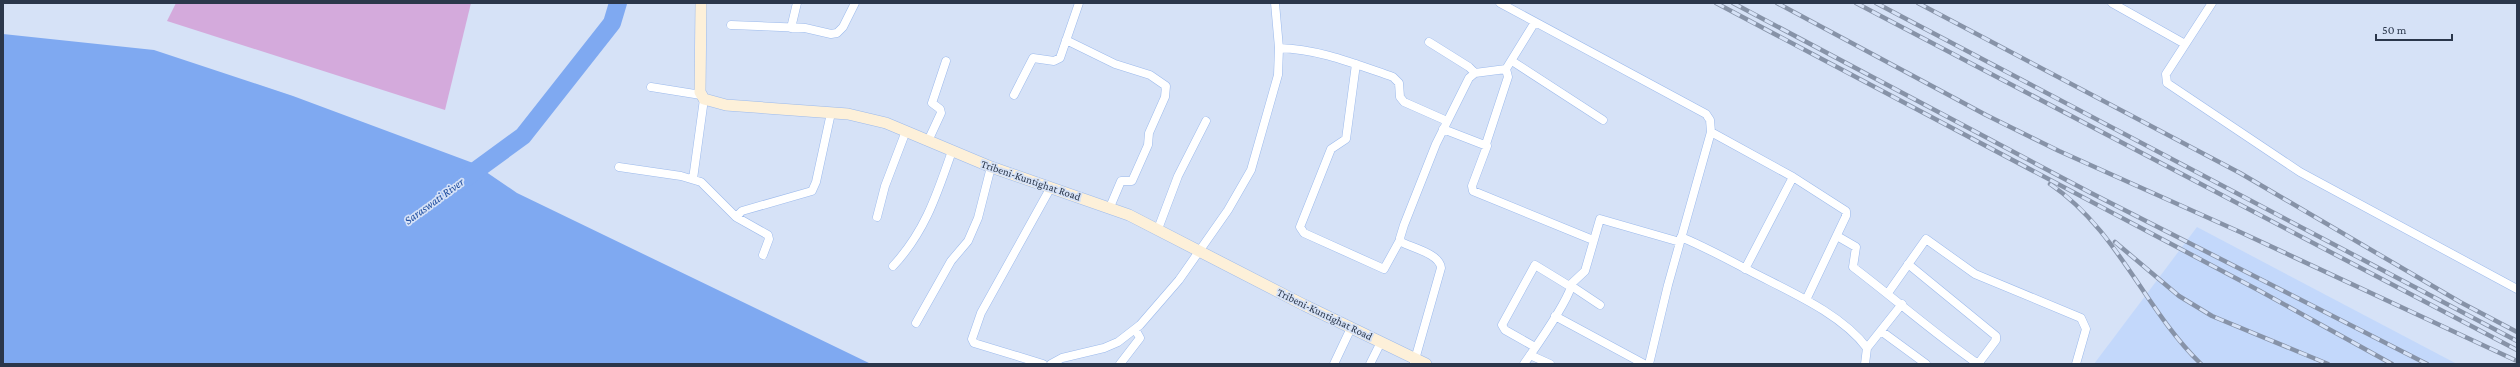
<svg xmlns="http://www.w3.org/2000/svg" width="2520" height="367" font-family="'Crimson Pro',serif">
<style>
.built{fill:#c3d8fb}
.green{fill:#d4aadc}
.water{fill:#7fa9f1}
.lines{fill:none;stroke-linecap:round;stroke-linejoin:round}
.river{stroke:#7fa9f1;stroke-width:18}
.street-casing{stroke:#9cbaec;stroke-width:9}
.secondary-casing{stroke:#9cbaec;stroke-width:12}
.street{stroke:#fff;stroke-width:8}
.secondary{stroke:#fdf0d9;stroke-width:11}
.rail-casing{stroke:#8793a8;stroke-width:4.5}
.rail{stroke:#d6e2f7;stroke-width:3;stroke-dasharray:9;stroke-linecap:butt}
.labels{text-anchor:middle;stroke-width:3.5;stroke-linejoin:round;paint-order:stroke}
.street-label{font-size:11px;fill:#2b374b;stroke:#d6e2f7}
.water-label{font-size:12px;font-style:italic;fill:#1c4b9e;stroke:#d6e2f7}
</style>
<rect width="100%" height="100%" fill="#d6e2f7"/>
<path class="built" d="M 2197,227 L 2457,364 L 2094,364 Z"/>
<path class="green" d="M 176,3 L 471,3 L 445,110 L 167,21 Z"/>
<path class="water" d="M 3,34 L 154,50 L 293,96 L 473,163 L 517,193 L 871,364 L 3,364 Z"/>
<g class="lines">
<path class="river" d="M 460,182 L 523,136 L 612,23 L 618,3"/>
<defs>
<path id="street" d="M 1500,3 L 1706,114 L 1710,120 L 1711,132 L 1668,285 L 1649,364
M 2112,3 L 2185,44
M 2212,3 L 2166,74 L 2167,83 L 2300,172 L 2517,289
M 731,25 L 805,28 L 831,34 L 837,33 L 843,27 L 855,3
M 791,28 L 797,3
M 1066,40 L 1115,64 L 1150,75 L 1166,86 L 1165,97 L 1149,133 L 1148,145 L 1132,181 L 1121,181 L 1110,207
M 1429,42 L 1469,67 L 1475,73
M 1279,48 C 1319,49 1355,64 1393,77 L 1399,83 L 1400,97 L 1404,102 L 1447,121
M 1512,61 L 1603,120
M 1356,64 L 1346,139 L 1331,149 L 1300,227 L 1304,233 L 1384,269 L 1400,240
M 651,87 L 701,95
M 1014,95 L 1033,58 L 1054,61 L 1060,58 L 1079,3
M 1443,129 L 1487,146 L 1472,186 L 1473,191 L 1593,240
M 1711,132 L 1793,177 L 1846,211 L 1846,216 L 1806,300
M 928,141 L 941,113 L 940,109 L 932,103 L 946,61
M 1486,144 L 1508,77 L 1506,69
M 619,167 L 681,176 L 701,182 L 736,217 L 768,235 L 769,239 L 763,255
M 693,179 L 704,99
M 736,217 L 742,211 L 812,191 L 816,182 L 831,113
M 877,217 L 885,186 L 906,131
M 1158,229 L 1178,176 L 1206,121
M 1837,236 L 1856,247 L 1853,267 C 1895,299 1935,334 1978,364
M 1681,237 C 1705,247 1727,259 1750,271 C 1788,291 1841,313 1867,348 L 1865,364
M 1908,264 L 1996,336 L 1996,340 L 1978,364
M 893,266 C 925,232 937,194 952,151
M 1745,269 L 1793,177
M 1888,293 L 1926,239 L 1975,274 L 2081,318 L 2086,329 L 2076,364
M 1600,305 L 1570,285 L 1585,271 L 1600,219 L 1680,242
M 1555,316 L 1644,364
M 916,323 L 951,261 L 968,241 L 978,218 L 991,167
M 1881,331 L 1926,364
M 1867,348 L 1902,304
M 1530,355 L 1550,364
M 1414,363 L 1441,268 C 1440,254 1413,248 1401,242 L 1400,238 L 1404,225 L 1436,144 L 1469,78 L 1475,73 L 1506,69 L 1535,22
M 1043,364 L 974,343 L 972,339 L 981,313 L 1051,187
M 1051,364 L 1062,358 L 1104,348 L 1118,342 L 1140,325 L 1179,280 L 1228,210 L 1251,170 L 1278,75 L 1279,48 L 1275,3
M 1120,364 L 1140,338 L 1135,329
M 1334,364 L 1351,328
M 1370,364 L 1381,342
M 1524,364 C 1537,345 1564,308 1571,287 L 1535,265 L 1502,325 L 1505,330 L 1535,347"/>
<path id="secondary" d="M 701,3 L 700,92 L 704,99 L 726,105 L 848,114 L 886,123 L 991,167 L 1129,215 L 1304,305 L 1426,364"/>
</defs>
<use href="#street" class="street-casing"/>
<use href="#secondary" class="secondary-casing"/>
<use href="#street" class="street"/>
<use href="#secondary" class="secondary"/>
<defs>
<path id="rail" d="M 1716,3 L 2260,291 L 2392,364
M 1733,3 L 2091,193 L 2427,364
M 1777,3 L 1986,115 L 2059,151 L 2240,232 L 2517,361
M 1856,3 L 2517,350
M 1876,3 L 2517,341
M 1918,3 L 2240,173 L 2460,302 L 2517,332
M 2050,184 C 2118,230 2144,309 2201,364
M 2115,242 L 2179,296 L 2212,316 L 2328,364"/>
</defs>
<use href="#rail" class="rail-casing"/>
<use href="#rail" class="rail"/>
</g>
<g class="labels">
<g class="street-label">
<text transform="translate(1031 180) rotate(19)" y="4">Tribeni-Kuntighat Road</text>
<text transform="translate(1325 314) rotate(26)" y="4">Tribeni-Kuntighat Road</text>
</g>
<g class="water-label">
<text transform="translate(434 201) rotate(-36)" y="4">Saraswati River</text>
</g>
</g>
<rect width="2520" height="367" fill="none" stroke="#2b374b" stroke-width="8"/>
<path d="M2376 34v6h76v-6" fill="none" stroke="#2b374b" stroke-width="2"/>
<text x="2382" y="34" font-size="12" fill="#2b374b" stroke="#d6e2f7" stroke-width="3" paint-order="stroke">50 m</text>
</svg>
